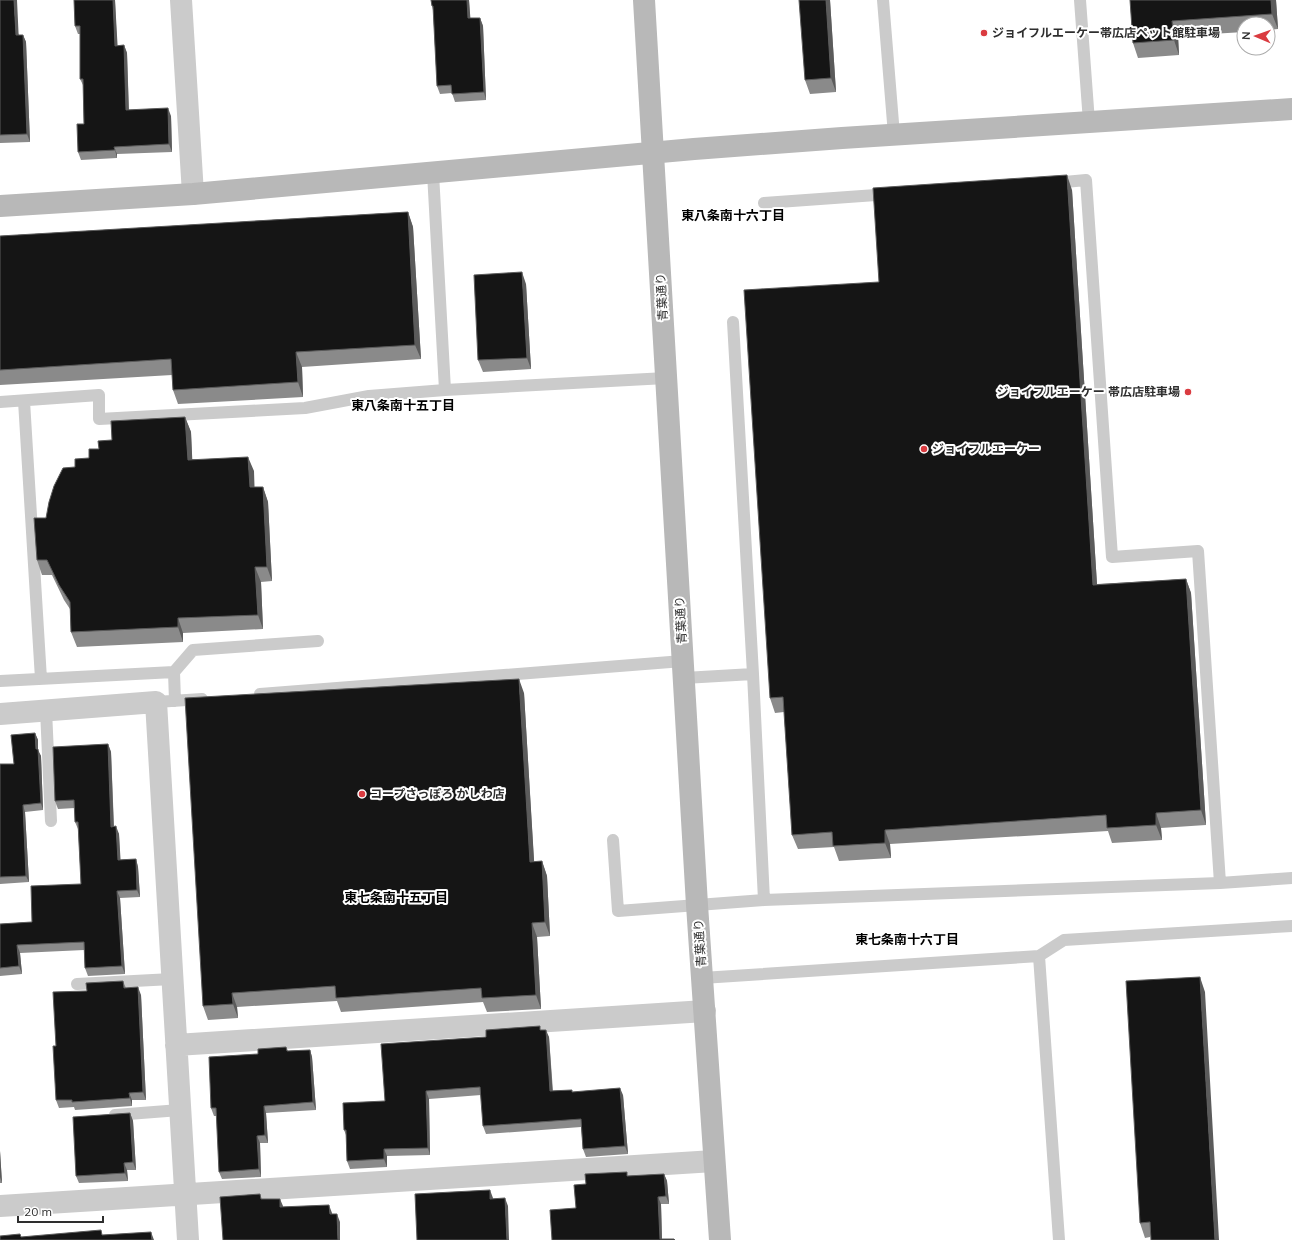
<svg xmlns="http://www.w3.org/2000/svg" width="1292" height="1240" font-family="Mulish,'Noto Sans JP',sans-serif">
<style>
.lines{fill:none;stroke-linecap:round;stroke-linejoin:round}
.lane{stroke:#cbcbcb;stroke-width:12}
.street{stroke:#cbcbcb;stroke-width:22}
.secondary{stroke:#b8b8b8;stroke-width:22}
.wall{fill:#8a8a8a}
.shaded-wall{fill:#5b5b5b}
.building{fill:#151515;stroke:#5b5b5b}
.poi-dot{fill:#da3b40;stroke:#fff;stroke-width:1.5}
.labels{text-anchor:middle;stroke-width:4;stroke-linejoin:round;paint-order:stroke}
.poi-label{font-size:12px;font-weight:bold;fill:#2e2e2e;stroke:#fff;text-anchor:start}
.street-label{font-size:12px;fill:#2e2e2e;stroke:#fff}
.neighbourhood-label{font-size:13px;font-weight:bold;fill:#000;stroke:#fff}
</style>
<rect width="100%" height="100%" fill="#fff"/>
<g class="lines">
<path class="lane" d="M 883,0 L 894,135
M 1080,0 L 1089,122
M 433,173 L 445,390 L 666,378
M 1054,183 L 1086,180 L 1112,557 L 1198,551 L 1220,883 L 1292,878
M 764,203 L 890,194
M 733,322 L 753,674
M 24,401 L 41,679
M 0,402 L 99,395 L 99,419 L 305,408 L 369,396 L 445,390
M 174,672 L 193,650 L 318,641
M 684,678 L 753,674 L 764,900
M 0,681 L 174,672 L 175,701
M 260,694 L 683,661
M 156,702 L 202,699
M 46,710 L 51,821
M 613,840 L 618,911 L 764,900 L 1220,883
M 1039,956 L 1059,1240
M 702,978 L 1039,956 L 1064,940 L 1292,926
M 77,984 L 172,979
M 115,1115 L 180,1110"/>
<path class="street" d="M 181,0 L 193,194
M 0,714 L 156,702 L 188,1240
M 176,1045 L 705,1011
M 0,1206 L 714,1161"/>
<path class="secondary" d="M 644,0 L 697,905 L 720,1240
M 0,206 L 193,194 L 694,149 L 842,138 L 1292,109"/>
</g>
<path class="wall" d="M 0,0 L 19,35 L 23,35 L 26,42 L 30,142 L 0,143 Z
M 74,0 L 115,0 L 117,46 L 124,45 L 127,53 L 129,110 L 171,116 L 172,152 L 117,154 L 117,158 L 81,160 L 78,152 L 84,124 L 83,85 L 80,79 L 80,34 L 78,34 L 75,26 Z
M 431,0 L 469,0 L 470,18 L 480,18 L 483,26 L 486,100 L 455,102 L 452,93 L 440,94 L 437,86 L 433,10 L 432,6 Z
M 830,0 L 836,92 L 810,94 L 805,80 Z
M 1130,0 L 1276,0 L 1278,29 L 1268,30 L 1268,24 L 1244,24 L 1244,32 L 1178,36 L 1179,55 L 1138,58 L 1133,43 Z
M 1072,190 L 1097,584 L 1186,579 L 1191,593 L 1206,825 L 1161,828 L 1162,840 L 1112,843 L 1108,831 L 890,844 L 891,858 L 839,861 L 834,847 L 798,849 L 792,835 L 784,712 L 775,713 L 770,698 L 879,282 Z
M 408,212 L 413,227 L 421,359 L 302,367 L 303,397 L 178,404 L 173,390 L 172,375 L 0,385 L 0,236 Z
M 526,284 L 531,369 L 483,372 L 478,360 Z
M 185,417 L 191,432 L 192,459 L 254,471 L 254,487 L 263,487 L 268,502 L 272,581 L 261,582 L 263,629 L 183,633 L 183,642 L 77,647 L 71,632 L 70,609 L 64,600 L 52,575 L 42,575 L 37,560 L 46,518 L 75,467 L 89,458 L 99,449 L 112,440 Z
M 524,693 L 534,862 L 542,861 L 547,876 L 550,936 L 537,937 L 541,1009 L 487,1012 L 483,1002 L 341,1012 L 337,1001 L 237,1007 L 238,1018 L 208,1020 L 203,1006 Z
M 35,733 L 38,740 L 38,750 L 41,756 L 43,810 L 25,812 L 29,882 L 0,884 L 0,764 L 14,764 Z
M 108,744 L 111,752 L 114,826 L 119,834 L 120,860 L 136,859 L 138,867 L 140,897 L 120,898 L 125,974 L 88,976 L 85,968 L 84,950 L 20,953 L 22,974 L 0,976 L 0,924 L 32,922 L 81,884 L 78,829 L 75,822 L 75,808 L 58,809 L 55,801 Z
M 123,981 L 126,988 L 141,995 L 146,1100 L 132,1100 L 132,1106 L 75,1110 L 74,1107 L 59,1108 L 56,1100 L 56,1046 L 87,991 Z
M 1205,992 L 1150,1237 L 1145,1238 L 1140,1223 Z
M 541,1030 L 549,1037 L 553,1091 L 572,1090 L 572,1092 L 623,1095 L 628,1154 L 586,1157 L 583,1149 L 581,1127 L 486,1134 L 483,1126 L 481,1095 L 429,1099 L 430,1155 L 387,1156 L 387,1167 L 350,1169 L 347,1161 L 346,1135 L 344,1130 L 385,1101 L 486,1037 Z
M 286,1047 L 288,1051 L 310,1050 L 312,1057 L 316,1110 L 266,1113 L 268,1143 L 260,1143 L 261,1177 L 222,1179 L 219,1172 L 217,1116 L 214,1116 L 211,1108 L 258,1054 Z
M 130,1113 L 133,1121 L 136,1170 L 127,1170 L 128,1181 L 79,1183 L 76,1176 Z
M 0,1151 L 2,1183 L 0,1183 Z
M 664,1174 L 667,1181 L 669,1204 L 661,1204 L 662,1239 L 675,1240 L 552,1240 L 576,1208 L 586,1184 L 629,1176 Z"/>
<path class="shaded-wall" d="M 14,0 L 17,0 L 19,43 L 16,35 Z
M 113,0 L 115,0 L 118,53 L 115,46 Z
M 467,0 L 469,0 L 471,26 L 468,18 Z
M 826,0 L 830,0 L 836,92 L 831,78 Z
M 1271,0 L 1276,0 L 1278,29 L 1272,14 Z
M 480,18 L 483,26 L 486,100 L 484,92 Z
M 1172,21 L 1178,36 L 1179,55 L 1174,40 Z
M 23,35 L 26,42 L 30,142 L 27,134 Z
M 124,45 L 127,53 L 129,118 L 126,110 Z
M 168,108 L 171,116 L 172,152 L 169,144 Z
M 114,147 L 117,154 L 117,158 L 115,150 Z
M 1067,175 L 1072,190 L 1098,600 L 1093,585 Z
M 408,212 L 413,227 L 421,359 L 415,345 Z
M 522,272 L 526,284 L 531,369 L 527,358 Z
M 296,352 L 302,367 L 303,397 L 298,382 Z
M 185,417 L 191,432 L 193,475 L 188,460 Z
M 248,457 L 254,471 L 255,502 L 250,487 Z
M 263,487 L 268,502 L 272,581 L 267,567 Z
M 255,567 L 261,582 L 263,629 L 258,615 Z
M 1186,579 L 1191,593 L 1206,825 L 1201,810 Z
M 178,618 L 183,633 L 183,642 L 178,627 Z
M 519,679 L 524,693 L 535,876 L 530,862 Z
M 35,733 L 38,740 L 38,750 L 41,756 L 43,810 L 41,803 Z
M 108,744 L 111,752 L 114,834 L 111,827 Z
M 23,805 L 25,812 L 29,882 L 26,876 Z
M 1156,813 L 1161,828 L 1162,840 L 1156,825 Z
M 116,826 L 119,834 L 121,867 L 118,860 Z
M 885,830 L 890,844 L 891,858 L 885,843 Z
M 136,859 L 138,867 L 140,897 L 137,890 Z
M 542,861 L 547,876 L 550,936 L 545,922 Z
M 117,891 L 120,898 L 125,974 L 122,966 Z
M 532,923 L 537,937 L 541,1009 L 536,995 Z
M 17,945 L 20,953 L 22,974 L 19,966 Z
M 1200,977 L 1205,992 L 1219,1240 L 1215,1240 Z
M 138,987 L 141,995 L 146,1100 L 143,1092 Z
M 232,993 L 237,1007 L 238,1018 L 233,1004 Z
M 546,1030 L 549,1037 L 553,1099 L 550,1091 Z
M 310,1050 L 312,1057 L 316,1110 L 313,1102 Z
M 620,1088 L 623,1095 L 628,1154 L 625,1146 Z
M 426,1091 L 429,1099 L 430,1155 L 428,1148 Z
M 129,1093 L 132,1100 L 132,1106 L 130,1098 Z
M 264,1106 L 266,1113 L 268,1143 L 265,1135 Z
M 130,1113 L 133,1121 L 136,1170 L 133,1162 Z
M 257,1136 L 260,1143 L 261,1177 L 259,1169 Z
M 384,1149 L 387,1156 L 387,1167 L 384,1159 Z
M 0,1151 L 2,1183 L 0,1177 Z
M 124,1163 L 127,1170 L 128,1181 L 125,1173 Z
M 664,1174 L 667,1181 L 669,1204 L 666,1196 Z
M 490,1190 L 493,1198 L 493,1207 L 490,1199 Z
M 658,1197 L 661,1204 L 662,1240 L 660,1240 Z
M 505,1198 L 508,1206 L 509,1240 L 507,1240 Z
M 280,1199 L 283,1206 L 283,1214 L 280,1207 Z
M 329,1205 L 332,1213 L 333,1222 L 330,1214 Z
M 337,1214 L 340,1222 L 340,1240 L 338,1240 Z
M 151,1232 L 154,1240 L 152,1240 Z"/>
<path class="building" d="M 0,0 L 14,0 L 16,35 L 23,35 L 27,134 L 0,135 Z
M 74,0 L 113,0 L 115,46 L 124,45 L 126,110 L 168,108 L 169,144 L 114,147 L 115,150 L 78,152 L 77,124 L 84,124 L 83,79 L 80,79 L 80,26 L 75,26 Z
M 431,0 L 467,0 L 468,18 L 480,18 L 484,92 L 452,94 L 451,85 L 437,86 L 433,6 L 432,6 Z
M 799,0 L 826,0 L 831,78 L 805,80 Z
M 1130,0 L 1271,0 L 1272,14 L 1172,21 L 1174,40 L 1133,43 Z
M 1067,175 L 1093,585 L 1186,579 L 1201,810 L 1156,813 L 1156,825 L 1107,828 L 1106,815 L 885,830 L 885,843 L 833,846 L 832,832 L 792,835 L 783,697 L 770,698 L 744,290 L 879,282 L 873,188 Z
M 408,212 L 415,345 L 296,352 L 298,382 L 173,390 L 171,359 L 0,370 L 0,236 Z
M 522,272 L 527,358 L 478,360 L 474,275 Z
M 185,417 L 188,460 L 248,457 L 250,487 L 263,487 L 267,567 L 255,567 L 258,615 L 178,618 L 178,627 L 71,632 L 70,602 L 59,585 L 47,560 L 37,560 L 34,518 L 46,518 L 49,502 L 54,486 L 63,468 L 75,467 L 75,459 L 89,458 L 89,449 L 99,449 L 98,441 L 112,440 L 111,421 Z
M 519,679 L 530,862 L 542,861 L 545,922 L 532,923 L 536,995 L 482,998 L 481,988 L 336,998 L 335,986 L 232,993 L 233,1004 L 203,1006 L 185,698 Z
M 35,733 L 36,749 L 38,749 L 41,803 L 23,805 L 26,876 L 0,877 L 0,764 L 14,764 L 11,735 Z
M 108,744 L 111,827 L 116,826 L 118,860 L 136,859 L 137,890 L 117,891 L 122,966 L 85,968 L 84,942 L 17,945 L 19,966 L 0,968 L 0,924 L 32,922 L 31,886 L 81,884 L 78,822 L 75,822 L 74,800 L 55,801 L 53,747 Z
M 1200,977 L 1215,1240 L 1151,1240 L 1150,1222 L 1140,1223 L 1126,981 Z
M 123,981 L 124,988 L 138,987 L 143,1092 L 129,1093 L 130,1098 L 72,1102 L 72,1100 L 56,1100 L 53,1046 L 56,1046 L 53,992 L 87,991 L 86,983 Z
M 540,1026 L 540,1030 L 546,1030 L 550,1091 L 572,1090 L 572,1092 L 620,1088 L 625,1146 L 583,1149 L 581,1119 L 483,1126 L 480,1087 L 426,1091 L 428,1148 L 384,1149 L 384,1159 L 347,1161 L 346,1130 L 344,1130 L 343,1103 L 385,1101 L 381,1044 L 486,1037 L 486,1030 Z
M 286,1047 L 287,1051 L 310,1050 L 313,1102 L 264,1106 L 265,1135 L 257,1136 L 259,1169 L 219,1172 L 216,1108 L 211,1108 L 209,1057 L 258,1054 L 258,1049 Z
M 130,1113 L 133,1162 L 124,1163 L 125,1173 L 76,1176 L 73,1117 Z
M 627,1172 L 627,1176 L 664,1174 L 666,1196 L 658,1197 L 660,1239 L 674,1239 L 675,1240 L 552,1240 L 550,1210 L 576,1208 L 574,1185 L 586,1184 L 585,1174 Z
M 490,1190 L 490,1199 L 505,1198 L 507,1240 L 417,1240 L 415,1194 Z
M 260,1194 L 261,1199 L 280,1199 L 280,1207 L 329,1205 L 330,1214 L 337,1214 L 338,1240 L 223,1240 L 220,1197 Z
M 101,1230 L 102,1235 L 151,1232 L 152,1240 L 0,1240 L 0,1236 L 20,1234 L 21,1237 Z"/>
<g class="poi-dot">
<circle cx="984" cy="33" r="4"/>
<circle cx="1188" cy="392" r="4"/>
<circle cx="924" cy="449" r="4"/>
<circle cx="362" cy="794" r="4"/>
</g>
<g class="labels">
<g class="poi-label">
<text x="992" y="37">ジョイフルエーケー帯広店ペット館駐車場</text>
<text x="1180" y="396" text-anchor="end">ジョイフルエーケー 帯広店駐車場</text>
<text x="932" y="453">ジョイフルエーケー</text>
<text x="370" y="798">コープさっぽろ かしわ店</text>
</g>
<g class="street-label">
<text transform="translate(662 297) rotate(-93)" y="4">青葉通り</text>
<text transform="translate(681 620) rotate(-93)" y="4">青葉通り</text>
<text transform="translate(700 943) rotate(-94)" y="4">青葉通り</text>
</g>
<g class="neighbourhood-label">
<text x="733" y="220">東八条南十六丁目</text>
<text x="403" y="410">東八条南十五丁目</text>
<text x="396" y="902">東七条南十五丁目</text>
<text x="907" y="944">東七条南十六丁目</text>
</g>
</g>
<g transform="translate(1256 36) rotate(272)"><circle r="19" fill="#ffffff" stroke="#ababab"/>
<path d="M0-3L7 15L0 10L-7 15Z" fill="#da3b40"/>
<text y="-6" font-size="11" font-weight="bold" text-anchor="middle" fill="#2e2e2e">N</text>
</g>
<path d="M18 1216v6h85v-6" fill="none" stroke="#2e2e2e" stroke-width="2"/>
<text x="24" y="1216" font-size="12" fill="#2e2e2e" stroke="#ffffff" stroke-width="3" paint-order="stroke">20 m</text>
</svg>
